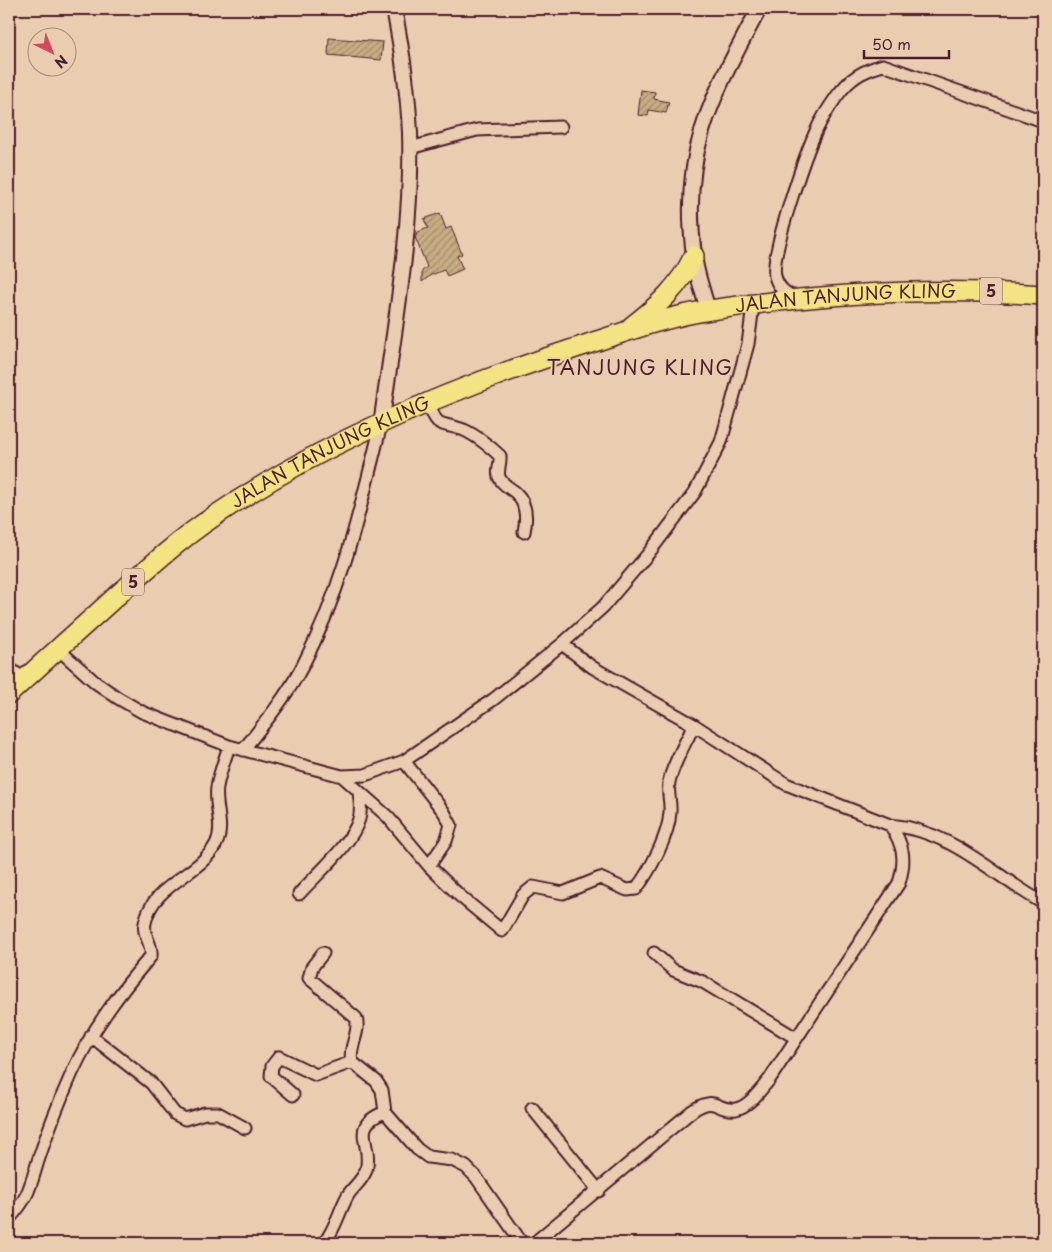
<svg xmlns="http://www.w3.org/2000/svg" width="1052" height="1252" font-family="'Playpen Sans',sans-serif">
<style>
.building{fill:url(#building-hatch);stroke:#4a1f2b}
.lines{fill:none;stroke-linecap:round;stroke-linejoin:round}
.minor-casing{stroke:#4a1f2b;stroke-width:15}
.tertiary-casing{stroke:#4a1f2b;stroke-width:18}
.trunk-casing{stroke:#4a1f2b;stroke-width:22}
.minor{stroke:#eacdb0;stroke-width:11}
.tertiary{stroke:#eacdb0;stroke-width:14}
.trunk{stroke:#f4e382;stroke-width:19}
.labels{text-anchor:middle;stroke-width:4;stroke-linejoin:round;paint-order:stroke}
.shield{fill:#eacdb0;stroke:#7a5353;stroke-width:1}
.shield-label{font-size:16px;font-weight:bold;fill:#4a1f2b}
.street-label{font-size:18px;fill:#4a1f2b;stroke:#eacdb0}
.quarter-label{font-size:20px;letter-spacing:1px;fill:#4a1f2b;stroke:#eacdb0}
</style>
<defs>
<pattern id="building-hatch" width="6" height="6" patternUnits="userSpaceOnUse" patternTransform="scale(1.25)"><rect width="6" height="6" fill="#c8ad83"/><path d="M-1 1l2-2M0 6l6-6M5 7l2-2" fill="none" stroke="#a48c6b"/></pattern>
</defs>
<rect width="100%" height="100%" fill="#eacdb0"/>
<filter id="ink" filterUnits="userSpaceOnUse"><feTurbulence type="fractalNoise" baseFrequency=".02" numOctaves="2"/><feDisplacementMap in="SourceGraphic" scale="10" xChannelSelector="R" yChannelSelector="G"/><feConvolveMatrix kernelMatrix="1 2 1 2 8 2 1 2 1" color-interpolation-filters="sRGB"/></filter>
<g filter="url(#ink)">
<path class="building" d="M 329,38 L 383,42 L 381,60 L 328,55 Z
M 641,90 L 655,92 L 654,99 L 669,102 L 666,113 L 649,110 L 648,116 L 638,115 Z
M 440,213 L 446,229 L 451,227 L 462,254 L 457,256 L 463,269 L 447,276 L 444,270 L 431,275 L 422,282 L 422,271 L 427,267 L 415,237 L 418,232 L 428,228 L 424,219 Z"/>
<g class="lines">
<defs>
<path id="minor" d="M 410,148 L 477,130 L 561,127
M 795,298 C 785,293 778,288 775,276 C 770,255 806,152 817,129 C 822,118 830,106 837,96 C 850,78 862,71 883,65 L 1043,121
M 428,404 C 439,431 441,421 464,430 C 475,435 491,447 500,456 C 501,463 496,473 500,479 C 503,485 510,488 515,492 C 527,503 527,518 524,532
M 562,644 L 592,667 L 694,725 L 786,784 L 890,825 C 951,830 993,875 1043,903
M 58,649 L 95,682 L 118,698 L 142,712 L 229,746 L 342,776 L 365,775 L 404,761 L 494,699 L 562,644 L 603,607 L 648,554 L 695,492 L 721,442 L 748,344 L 753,306
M 9,668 L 24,679
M 243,750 C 264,724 286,697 302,667 C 343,589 360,509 381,425
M 404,761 L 444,812 L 451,825 L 446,841 L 429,866
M 342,776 L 388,817 L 429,866 L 460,896 L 502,931 L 523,895 L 533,887 L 563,893 L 600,878 L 627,890 L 636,889 C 650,871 669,835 670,812 C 671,800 666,789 670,778 C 675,760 686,742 694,725
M 299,894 C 317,874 352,844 359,819 C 362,810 360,801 359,792
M 323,953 L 312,967 L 309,978 L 356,1018 C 361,1032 348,1047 352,1062 L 376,1081 L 382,1090 L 385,1112 L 417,1149 L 428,1157 L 452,1160 L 466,1167 L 476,1177 L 522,1243
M 654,953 L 673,970 L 703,982 L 796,1038
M 91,1036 L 151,1083 L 175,1114 L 185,1119 L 205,1113 L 218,1113 L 245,1128
M 293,1095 L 271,1076 L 272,1066 L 279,1057 L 316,1075 L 352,1062
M 532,1108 L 599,1191
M 9,1219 C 30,1196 30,1186 39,1158 C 48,1130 60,1100 72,1073 C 92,1029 120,992 151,956 C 153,944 142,935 145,923 C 152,884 199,876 216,844 C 225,826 214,806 217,787 C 219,774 225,759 229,746
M 324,1243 C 336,1228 339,1211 348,1195 C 354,1186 363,1180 366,1170 C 374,1144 347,1127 385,1112
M 534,1243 L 692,1111 C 717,1094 716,1112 736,1109 C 750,1106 760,1090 769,1080 L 899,883 C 906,860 904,845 890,825"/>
<path id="tertiary" d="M 708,310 C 703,292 696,273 694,255 C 680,151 712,97 759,9
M 381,425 C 394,330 413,229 410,133 C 408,91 402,50 394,9"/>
<g id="trunk">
<path d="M 632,326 C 658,306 679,287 694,256"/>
<path id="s1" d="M 9,694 C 43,662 77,632 111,601 C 144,572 177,541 213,517 C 325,440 460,385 588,344 C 628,331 669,316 710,310 C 818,294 935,287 1043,295"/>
</g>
</defs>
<use href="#minor" class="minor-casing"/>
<use href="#tertiary" class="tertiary-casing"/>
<use href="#trunk" class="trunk-casing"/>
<use href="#minor" class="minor"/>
<use href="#tertiary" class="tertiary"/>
<use href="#trunk" class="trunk"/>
</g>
</g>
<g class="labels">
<g class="shield">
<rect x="980" y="277.5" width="22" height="27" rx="4"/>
<rect x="122" y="568.5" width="22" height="27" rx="4"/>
</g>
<g class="shield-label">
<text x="991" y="297">5</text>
<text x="133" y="588">5</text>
</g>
<g class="street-label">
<text dy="6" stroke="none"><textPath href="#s1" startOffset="948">JALAN TANJUNG KLING</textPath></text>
<text dy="6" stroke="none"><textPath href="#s1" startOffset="405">JALAN TANJUNG KLING</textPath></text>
</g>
<g class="quarter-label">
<text x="640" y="375">TANJUNG KLING</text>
</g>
</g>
<rect width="1052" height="1252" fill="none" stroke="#eacdb0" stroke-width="30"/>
<rect x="15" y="15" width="1022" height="1222" fill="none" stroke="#4a1f2b" stroke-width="2" filter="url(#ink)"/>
<g transform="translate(52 52) rotate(137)"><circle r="24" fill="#eacdb0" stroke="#aa877b"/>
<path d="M0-4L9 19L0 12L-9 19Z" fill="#d1495b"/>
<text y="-8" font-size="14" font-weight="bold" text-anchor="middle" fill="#4a1f2b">N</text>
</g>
<path d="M864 50v8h85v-8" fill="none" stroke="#4a1f2b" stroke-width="2.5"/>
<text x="872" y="50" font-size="15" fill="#4a1f2b" stroke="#eacdb0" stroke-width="4" paint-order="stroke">50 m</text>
</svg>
